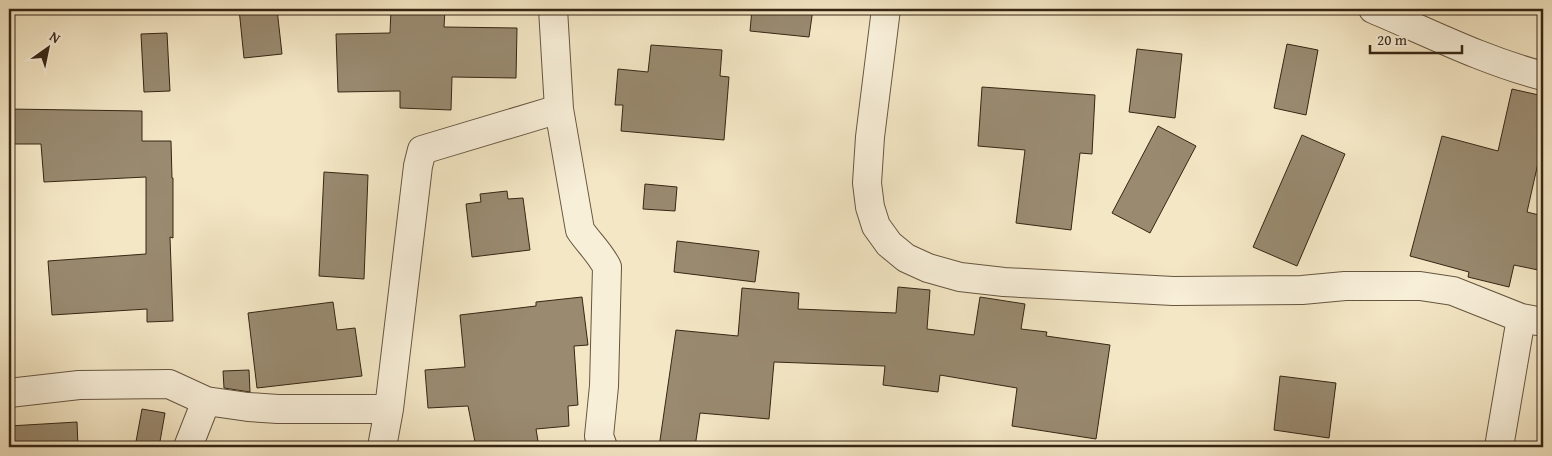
<svg xmlns="http://www.w3.org/2000/svg" width="1552" height="456" font-family="'Gentium Book Plus',serif">
<style>
.building{fill:#998a70;stroke:#362614}
.lines{fill:none;stroke-linecap:round;stroke-linejoin:round}
.minor-casing{stroke:#665640;stroke-width:30}
.minor{stroke:#f8efd9;stroke-width:28}
</style>
<rect width="100%" height="100%" fill="#f4e7c5"/>
<filter id="stains"><feTurbulence type="fractalNoise" baseFrequency=".004" numOctaves="4"/><feColorMatrix values="0 0 0 0 .2 0 0 0 0 .09 0 0 0 0 .02 0 0 0 .5 -.17"/></filter>
<radialGradient id="worn" r=".72"><stop offset=".6" stop-color="#630" stop-opacity="0"/><stop offset="1" stop-color="#630" stop-opacity=".3"/></radialGradient>
<path class="building" d="M 239,9 L 277,9 L 282,54 L 244,58 Z
M 391,9 L 445,9 L 444,27 L 517,28 L 516,78 L 452,77 L 451,110 L 400,108 L 400,91 L 338,92 L 336,34 L 390,33 Z
M 752,9 L 813,9 L 809,37 L 750,31 Z
M 167,33 L 170,91 L 144,92 L 141,34 Z
M 1287,44 L 1318,50 L 1306,115 L 1274,108 Z
M 651,45 L 722,50 L 720,76 L 729,77 L 724,140 L 621,131 L 623,105 L 615,105 L 618,69 L 648,72 Z
M 1137,49 L 1182,54 L 1175,118 L 1129,112 Z
M 982,87 L 1095,95 L 1092,154 L 1080,153 L 1071,230 L 1016,223 L 1025,150 L 978,146 Z
M 1512,89 L 1543,96 L 1543,141 L 1527,212 L 1543,216 L 1543,271 L 1514,265 L 1509,287 L 1468,277 L 1469,272 L 1410,256 L 1442,136 L 1498,151 Z
M 9,109 L 142,111 L 142,141 L 171,141 L 172,178 L 173,178 L 173,238 L 170,237 L 173,321 L 147,322 L 147,309 L 52,315 L 48,261 L 146,254 L 146,177 L 44,182 L 41,144 L 9,144 Z
M 1158,126 L 1196,146 L 1150,233 L 1112,213 Z
M 1302,135 L 1345,154 L 1297,266 L 1253,247 Z
M 324,172 L 368,175 L 364,279 L 319,276 Z
M 645,184 L 677,187 L 675,211 L 643,209 Z
M 507,191 L 508,199 L 523,198 L 530,250 L 472,257 L 466,204 L 481,202 L 480,194 Z
M 677,241 L 759,251 L 755,282 L 674,272 Z
M 898,287 L 930,290 L 927,329 L 974,335 L 980,297 L 1025,304 L 1021,329 L 1047,332 L 1046,336 L 1110,345 L 1096,439 L 1012,426 L 1017,388 L 940,375 L 938,392 L 883,385 L 885,366 L 774,362 L 769,419 L 700,413 L 695,447 L 659,447 L 676,330 L 738,336 L 742,288 L 799,293 L 798,309 L 896,313 Z
M 582,297 L 588,345 L 574,346 L 578,405 L 568,406 L 569,426 L 536,429 L 539,447 L 476,447 L 468,406 L 428,408 L 425,370 L 465,367 L 460,315 L 536,306 L 536,302 Z
M 333,302 L 337,330 L 355,328 L 362,376 L 257,388 L 248,313 Z
M 249,370 L 250,392 L 224,388 L 223,371 Z
M 1280,376 L 1336,383 L 1329,438 L 1274,430 Z
M 142,409 L 165,413 L 159,447 L 135,447 Z
M 77,422 L 78,447 L 9,447 L 9,426 Z"/>
<g class="lines">
<defs>
<path id="minor" d="M 553,9 L 559,109 L 580,230 C 588,242 600,253 607,267 L 604,386 L 599,436 L 603,447
M 886,9 L 870,137 L 867,183 L 870,207 L 876,226 L 889,244 L 906,258 L 928,268 L 960,277 L 1004,282 L 1173,291 L 1302,290 L 1345,286 L 1420,286 L 1453,291 L 1521,318 L 1543,322
M 1373,9 C 1430,33 1482,60 1543,76
M 9,393 L 79,385 L 169,384 L 206,401 L 248,407 L 278,409 L 389,409
M 188,447 L 206,401
M 382,447 L 389,409 L 418,166 L 422,150 L 559,109
M 1499,447 L 1521,318"/>
</defs>
<use href="#minor" class="minor-casing"/>
<use href="#minor" class="minor"/>
</g>
<rect width="1552" height="456" fill="none" stroke="#f4e7c5" stroke-width="30"/>
<rect x="10" y="10" width="1532" height="436" fill="none" stroke="#362614" stroke-width="2.5"/>
<rect x="15" y="15" width="1522" height="426" fill="none" stroke="#362614"/>
<g transform="translate(48 48) rotate(33)" stroke="#f8efd9" stroke-width="4" paint-order="stroke">
<path d="M0-4L9 19L0 12L-9 19Z" fill="#362614"/>
<text y="-8" font-size="14" font-weight="bold" text-anchor="middle" fill="#362614">N</text>
</g>
<path d="M1370 45v8h92v-8" fill="none" stroke="#362614" stroke-width="2.5"/>
<text x="1377" y="45" font-size="15" fill="#362614" stroke="#f8efd9" stroke-width="4" paint-order="stroke">20 m</text>
<rect width="100%" height="100%" filter="url(#stains)"/>
<rect width="100%" height="100%" fill="url(#worn)"/>
</svg>
